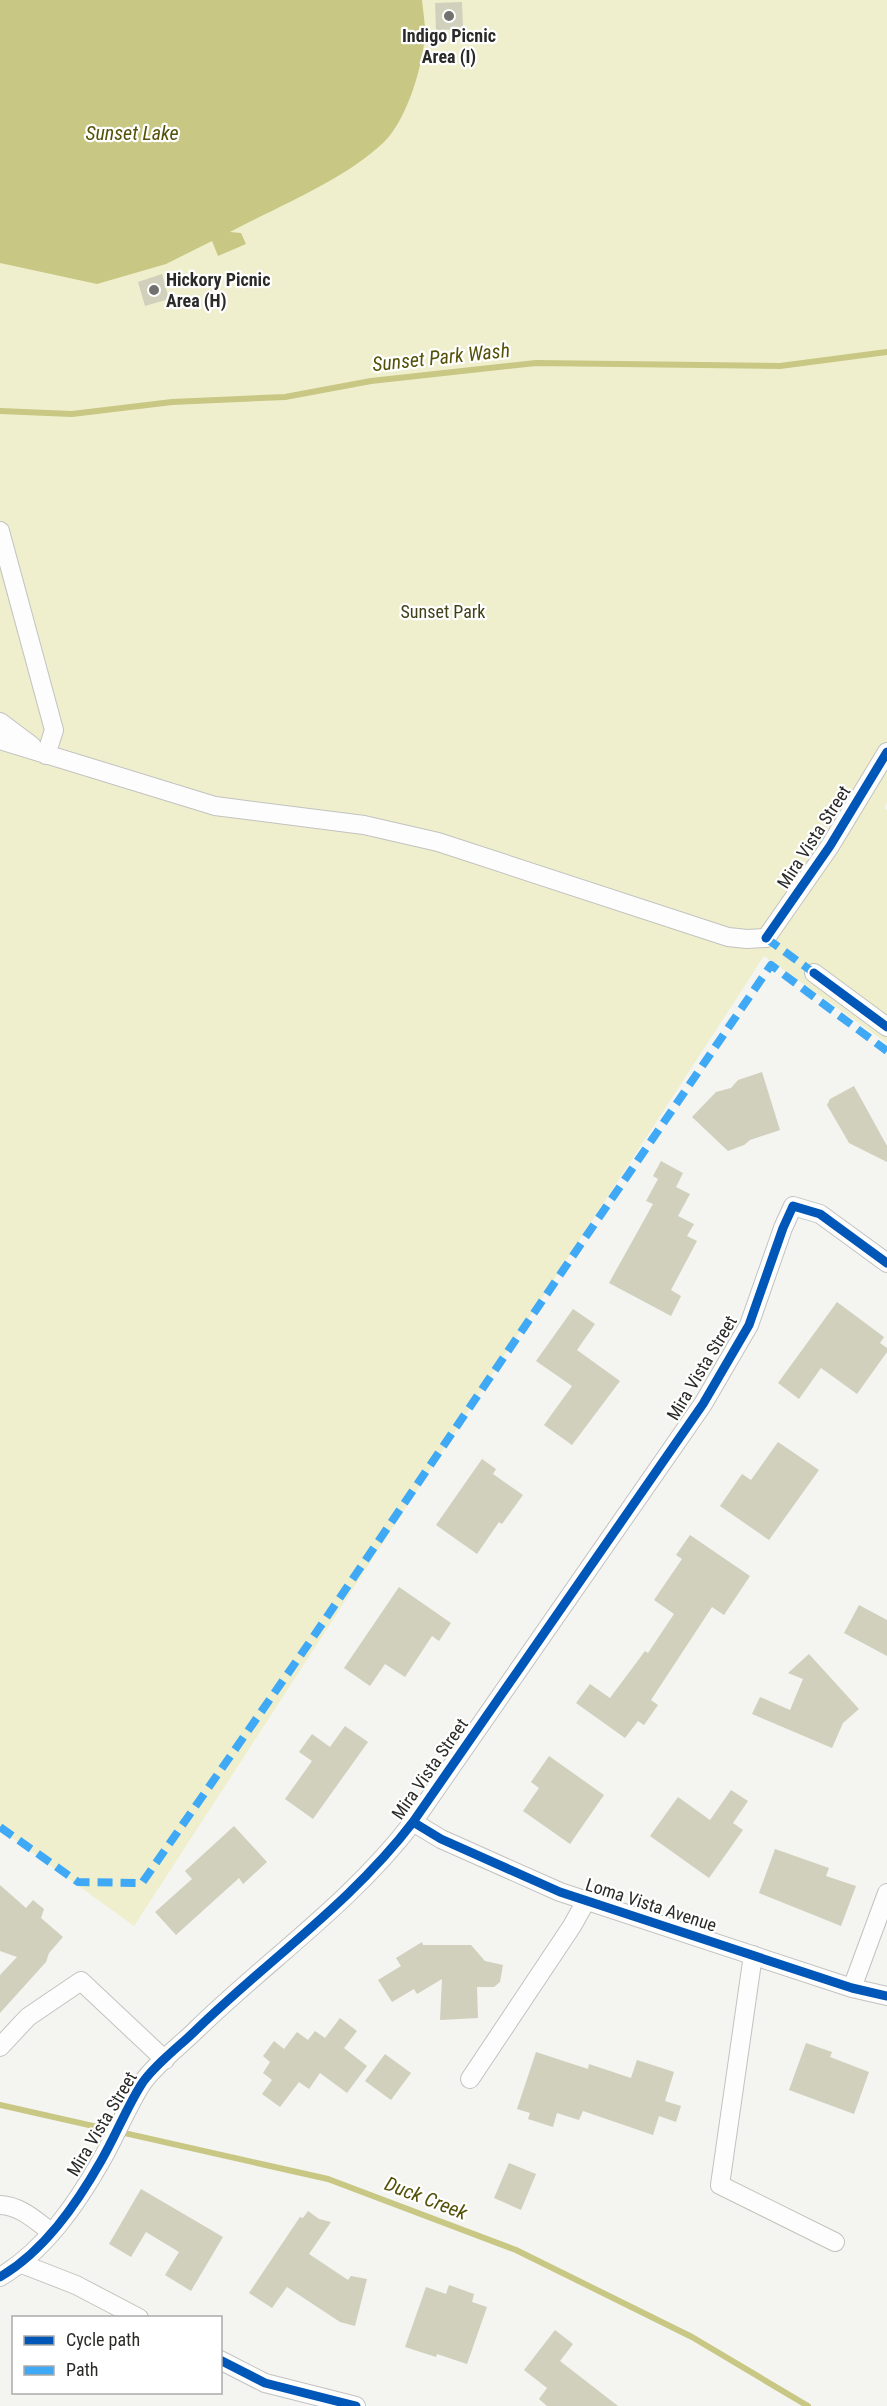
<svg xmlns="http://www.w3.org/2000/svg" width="887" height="2406" font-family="'Roboto Condensed',sans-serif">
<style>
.green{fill:#efefcd}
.water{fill:#c8c784}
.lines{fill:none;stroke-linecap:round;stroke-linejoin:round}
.stream{stroke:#c8c784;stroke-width:6}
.building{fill:#d0d0bd}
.minor-casing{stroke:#c2c2c0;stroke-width:20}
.minor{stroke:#fdfdfd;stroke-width:18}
.quiet{stroke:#3fa9f5;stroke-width:8;stroke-dasharray:15 8;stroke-linecap:butt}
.cycleway-casing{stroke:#fff;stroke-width:13}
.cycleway{stroke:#0057b8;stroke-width:9}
.poi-dot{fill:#71716e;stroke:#fff;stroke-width:2}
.labels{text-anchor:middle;stroke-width:4.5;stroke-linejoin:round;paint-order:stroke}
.poi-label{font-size:18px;font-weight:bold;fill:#2a2a28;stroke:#fff}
.park-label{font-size:18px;fill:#414119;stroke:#fff}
.street-label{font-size:18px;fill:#2a2a28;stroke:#fff}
.water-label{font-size:20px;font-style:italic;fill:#545208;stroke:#fff}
</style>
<rect width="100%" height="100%" fill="#f4f4f0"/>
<path class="green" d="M 0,0 L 887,0 L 887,803 L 884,808 L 887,810 L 887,1043 L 764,956 L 134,1926 L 0,1829 Z"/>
<path class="water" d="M 0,0 L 422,0 C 423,11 425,21 425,32 C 424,63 407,120 384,142 C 346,179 277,207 230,232 L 241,233 L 246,244 L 218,256 L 212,241 L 166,264 L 97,284 L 0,263 Z"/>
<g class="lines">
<path class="stream" d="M 0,411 L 72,414 L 172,402 L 285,397 L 371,381 L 536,363 L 780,366 L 887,352
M 0,2105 L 328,2179 L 516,2250 L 692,2337 L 808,2406"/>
</g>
<path class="building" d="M 462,2 L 463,29 L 436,30 L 435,3 Z
M 162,274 L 169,299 L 145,306 L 138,282 Z
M 762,1072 L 780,1130 L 750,1140 L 744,1145 L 728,1151 L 692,1117 L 716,1092 L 731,1088 L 738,1080 Z
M 854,1086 L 887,1146 L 887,1162 L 849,1143 L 827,1105 L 830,1099 Z
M 661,1161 L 683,1173 L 676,1187 L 690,1194 L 678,1216 L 694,1224 L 687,1236 L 697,1241 L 671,1290 L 681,1296 L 671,1316 L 609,1283 L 653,1204 L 646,1201 L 658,1179 L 653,1176 Z
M 837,1302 L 884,1337 L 880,1343 L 887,1348 L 887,1352 L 857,1394 L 821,1368 L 799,1399 L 778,1383 Z
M 573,1309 L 595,1324 L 577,1350 L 620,1381 L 572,1445 L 544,1425 L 572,1386 L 536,1361 Z
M 778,1442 L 819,1470 L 769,1540 L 720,1506 L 742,1474 L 751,1480 Z
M 482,1459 L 496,1469 L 493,1474 L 523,1495 L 502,1524 L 499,1522 L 477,1554 L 436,1525 Z
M 690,1535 L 750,1576 L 724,1615 L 712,1607 L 651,1700 L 658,1705 L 644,1725 L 638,1721 L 625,1738 L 576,1703 L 590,1684 L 610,1698 L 645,1651 L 648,1653 L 674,1614 L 654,1600 L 682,1559 L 676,1555 Z
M 399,1587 L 451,1623 L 439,1641 L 432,1636 L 405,1677 L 385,1664 L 370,1686 L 344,1668 Z
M 859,1605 L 887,1620 L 887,1656 L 844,1633 Z
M 809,1654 L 859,1709 L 843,1723 L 832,1748 L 752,1714 L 760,1697 L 790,1710 L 803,1679 L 788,1673 Z
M 345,1726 L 368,1742 L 313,1819 L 285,1799 L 312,1761 L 299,1752 L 312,1734 L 330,1747 Z
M 549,1756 L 604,1795 L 570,1844 L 523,1811 L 539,1788 L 531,1782 Z
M 731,1790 L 748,1801 L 733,1823 L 743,1830 L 709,1878 L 650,1836 L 678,1797 L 710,1820 Z
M 234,1826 L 267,1862 L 243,1884 L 239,1878 L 176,1935 L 155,1912 L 192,1879 L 185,1871 Z
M 775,1849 L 829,1868 L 826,1876 L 856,1886 L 841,1926 L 759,1893 Z
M 0,1885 L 26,1908 L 33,1900 L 44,1909 L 41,1918 L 63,1937 L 49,1953 L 46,1962 L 0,2013 L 0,1975 L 17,1957 L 0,1951 Z
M 422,1942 L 423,1945 L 471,1945 L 485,1961 L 503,1965 L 500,1982 L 494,1987 L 477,1987 L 478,2018 L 440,2020 L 442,1979 L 417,1994 L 414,1989 L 392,2002 L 378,1980 L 401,1966 L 396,1958 Z
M 340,2018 L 357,2031 L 344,2048 L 367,2066 L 347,2093 L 320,2073 L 309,2089 L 299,2082 L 280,2107 L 262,2094 L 272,2080 L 263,2073 L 270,2062 L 263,2056 L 274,2041 L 284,2049 L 297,2032 L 308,2040 L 315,2031 L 325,2038 Z
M 806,2043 L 832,2052 L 830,2057 L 869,2072 L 854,2114 L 789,2090 Z
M 536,2052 L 588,2069 L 589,2064 L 631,2078 L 637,2060 L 674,2072 L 665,2101 L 681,2106 L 676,2122 L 659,2116 L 653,2135 L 583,2111 L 579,2120 L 557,2113 L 553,2127 L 528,2119 L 530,2113 L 517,2109 Z
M 385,2054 L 411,2073 L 391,2100 L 365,2081 Z
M 509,2163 L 536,2174 L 521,2210 L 494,2198 Z
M 141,2189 L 223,2237 L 191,2291 L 165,2275 L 179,2252 L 146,2232 L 131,2257 L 109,2244 Z
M 308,2211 L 319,2219 L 331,2222 L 309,2254 L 348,2280 L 351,2276 L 367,2279 L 355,2326 L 340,2322 L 287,2287 L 272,2308 L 249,2293 L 300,2217 L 303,2218 Z
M 449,2285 L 474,2294 L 472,2302 L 487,2307 L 467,2364 L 437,2354 L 436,2357 L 405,2347 L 426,2287 L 446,2294 Z
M 555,2330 L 573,2344 L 560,2361 L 618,2406 L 547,2406 L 539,2399 L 547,2388 L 524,2370 Z"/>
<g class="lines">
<defs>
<path id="minor" d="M 0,531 L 54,730 L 46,755
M 0,722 L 32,746
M 0,740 L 215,806 L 364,825 L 438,842 L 728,937 L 747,939 L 766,938 L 830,846 L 887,752
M 814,973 L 887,1027
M 413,1822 L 441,1839 L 560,1892 L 852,1988 L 887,1996
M 753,1955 L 720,2185 L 835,2242
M 852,1988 L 887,1893
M 0,2047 L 28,2017 L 81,1981 L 165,2060
M 470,2079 L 572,1926 L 586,1901
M 0,2205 C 21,2206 35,2220 51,2232
M 22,2264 L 76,2285 L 139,2318
M 0,2277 C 44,2251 76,2205 101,2161 C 115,2137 126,2109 141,2085 C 152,2067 181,2045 196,2030 C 268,1960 352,1902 413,1822 L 703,1404 L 749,1325 L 783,1228 L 793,1206 L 820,1214 L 887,1263
M 220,2360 L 265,2383 L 356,2406"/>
</defs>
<use href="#minor" class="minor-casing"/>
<use href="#minor" class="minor"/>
<path class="quiet" d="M 766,938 L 814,973
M 0,1827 L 78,1882 L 142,1883 L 307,1646 L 771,965 L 887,1051"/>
<defs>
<path id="cycleway" d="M 766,938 L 830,846 L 887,752
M 814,973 L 887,1027
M 413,1822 L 441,1839 L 560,1892 L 852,1988 L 887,1996
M 0,2277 C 44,2251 76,2205 101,2161 C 115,2137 126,2109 141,2085 C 152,2067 181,2045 196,2030 C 268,1960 352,1902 413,1822 L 703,1404 L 749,1325 L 783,1228 L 793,1206 L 820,1214 L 887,1263
M 220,2360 L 265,2383 L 356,2406"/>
</defs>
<use href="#cycleway" class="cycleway-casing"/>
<use href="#cycleway" class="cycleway"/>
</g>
<g class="poi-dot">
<circle cx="449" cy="16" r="6"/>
<circle cx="154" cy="290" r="6"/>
</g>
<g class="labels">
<g class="poi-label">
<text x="449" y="42">Indigo Picnic<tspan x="449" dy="21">Area (I)</tspan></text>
<text x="166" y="286" text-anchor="start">Hickory Picnic<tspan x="166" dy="21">Area (H)</tspan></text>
</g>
<g class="park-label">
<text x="443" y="618">Sunset Park</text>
</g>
<g class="street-label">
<text transform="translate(814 837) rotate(-57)" y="6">Mira Vista Street</text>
<text transform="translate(702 1368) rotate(-59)" y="6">Mira Vista Street</text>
<text transform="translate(430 1769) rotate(-55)" y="6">Mira Vista Street</text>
<text transform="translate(651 1905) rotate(18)" y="6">Loma Vista Avenue</text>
<text transform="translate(102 2124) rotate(-59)" y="6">Mira Vista Street</text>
</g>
<g class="water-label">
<text x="132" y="140">Sunset Lake</text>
<text transform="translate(441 357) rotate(-6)" y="7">Sunset Park Wash</text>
<text transform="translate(426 2198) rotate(21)" y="7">Duck Creek</text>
</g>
</g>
<rect x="12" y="2316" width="210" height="78" fill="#ffffff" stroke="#aaaaa9" stroke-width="1.5"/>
<rect x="24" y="2336" width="30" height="9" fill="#0057b8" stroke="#aaaaa9" stroke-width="1.5"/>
<text x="66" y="2346" font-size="18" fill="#2a2a28">Cycle path</text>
<rect x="24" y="2366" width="30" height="9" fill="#3fa9f5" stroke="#aaaaa9" stroke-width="1.5"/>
<text x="66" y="2376" font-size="18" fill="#2a2a28">Path</text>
</svg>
